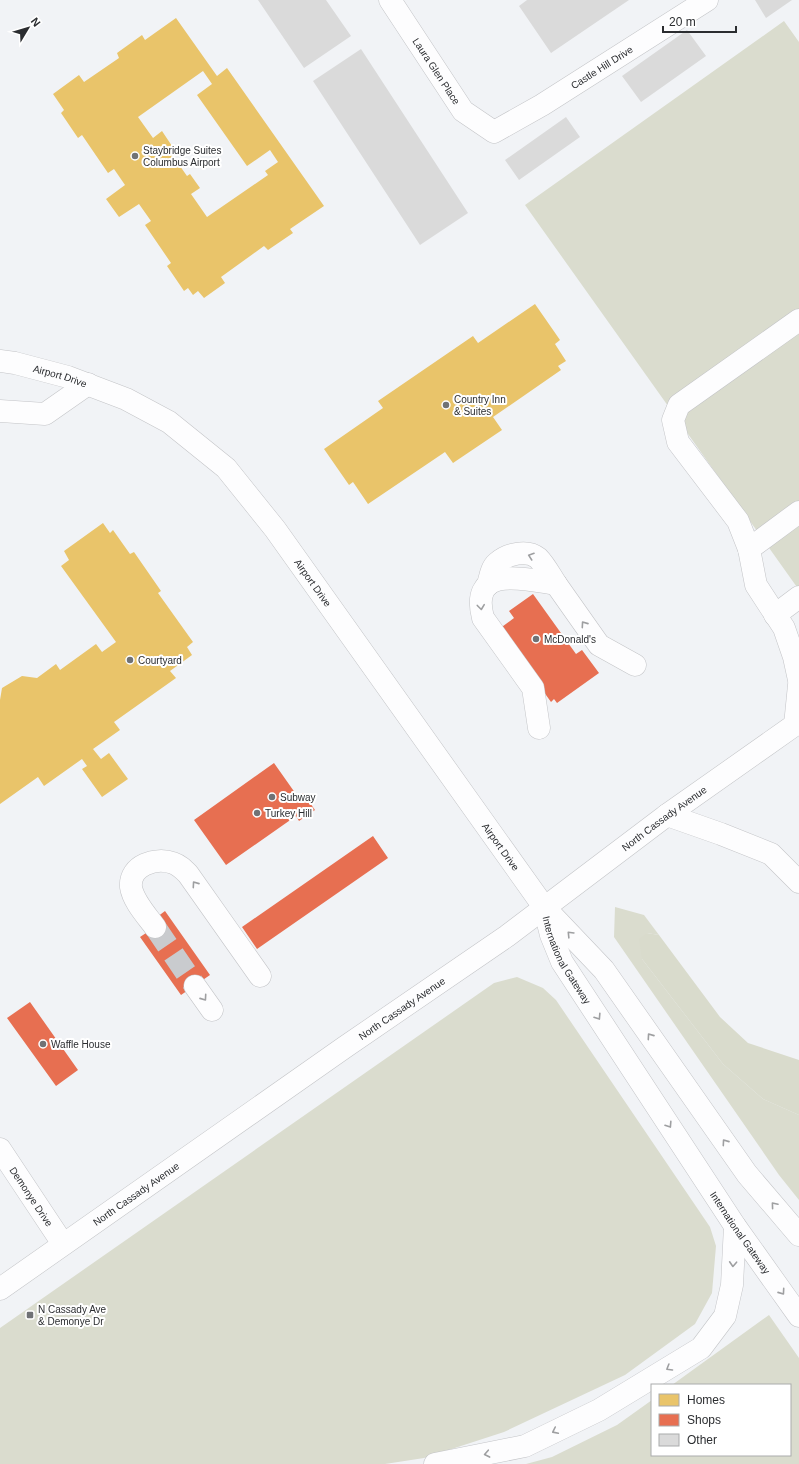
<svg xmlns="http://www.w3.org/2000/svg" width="799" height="1464" font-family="Arial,sans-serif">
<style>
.green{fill:#dadcce}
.forest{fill:#d9dbcc}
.homes{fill:#e9c46a;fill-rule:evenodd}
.shops{fill:#e76f51}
.building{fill:#dadada}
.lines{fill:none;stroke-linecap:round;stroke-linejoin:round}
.minor-tunnel{stroke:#c9cbce;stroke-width:22;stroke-dasharray:22 11;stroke-linecap:butt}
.minor-casing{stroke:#c3c4c7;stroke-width:23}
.major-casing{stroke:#c3c4c7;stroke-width:23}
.highway-casing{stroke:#c3c4c7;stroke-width:23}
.minor{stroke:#fdfdfe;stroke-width:22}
.major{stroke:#fdfdfe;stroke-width:22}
.highway{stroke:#fdfdfe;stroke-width:22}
.oneway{stroke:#9e9fa1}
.poi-dot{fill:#707275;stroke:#fff;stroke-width:1.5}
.labels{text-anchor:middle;stroke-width:4;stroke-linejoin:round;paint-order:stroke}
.street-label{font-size:10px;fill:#2b2d30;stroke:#fff}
.poi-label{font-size:10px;fill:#2b2d30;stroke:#fff;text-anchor:start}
</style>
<rect width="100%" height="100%" fill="#f1f3f6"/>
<path class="green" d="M 784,21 L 799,42 L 799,590 L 525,205 Z
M 615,907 L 644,915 L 659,935 L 647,933 L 642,959 L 723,1064 L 763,1099 L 799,1115 L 799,1200 L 779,1175 L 614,937 Z
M 517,977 L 543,988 L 556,1000 L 710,1227 L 716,1246 L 712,1293 L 695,1324 L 625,1375 L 504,1432 L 424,1458 L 385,1464 L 0,1464 L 0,1328 L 494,983 Z
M 769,1315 L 799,1358 L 799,1464 L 526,1464 L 552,1457 L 617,1425 L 652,1400 L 652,1455 L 790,1455 L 790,1385 L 672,1385 Z"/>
<path class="forest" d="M 647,933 L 659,935 L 720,1017 L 748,1043 L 799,1060 L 799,1115 L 763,1099 L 723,1064 L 642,959 L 639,939 Z"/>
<path class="homes" d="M 176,18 L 217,76 L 227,68 L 324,206 L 290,229 L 293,233 L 268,250 L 264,246 L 221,277 L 225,283 L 204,298 L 198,291 L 193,295 L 188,288 L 184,291 L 167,266 L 171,263 L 145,225 L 151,221 L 139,204 L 119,217 L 106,199 L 125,185 L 114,169 L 108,173 L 82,135 L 78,138 L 61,113 L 64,110 L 53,94 L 79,75 L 84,82 L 119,58 L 117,53 L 142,35 L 145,40 ZM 203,71 L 212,84 L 197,95 L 247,166 L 270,150 L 278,162 L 265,171 L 268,175 L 207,217 L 191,194 L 200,188 L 190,174 L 187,176 L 168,149 L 172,146 L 162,131 L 153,138 L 138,117 Z
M 535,304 L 560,340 L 555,344 L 566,361 L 558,366 L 561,370 L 493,417 L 502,430 L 453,463 L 445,452 L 368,504 L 353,482 L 349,485 L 324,449 L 383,408 L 378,401 L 473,336 L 478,343 Z
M 103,523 L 110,533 L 113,530 L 130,554 L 134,552 L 161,591 L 158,593 L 193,642 L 187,647 L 192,655 L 170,671 L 176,678 L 114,722 L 120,730 L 93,749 L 101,759 L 109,753 L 128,779 L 102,797 L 82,769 L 87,766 L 82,759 L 44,786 L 38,777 L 0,804 L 0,700 L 2,688 L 22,676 L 37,678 L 56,664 L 60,670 L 96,644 L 102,652 L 116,642 L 61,566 L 69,560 L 64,551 Z"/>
<path class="shops" d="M 533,594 L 576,654 L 582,650 L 599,673 L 557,703 L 554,699 L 551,702 L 499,629 L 514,618 L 509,611 Z
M 274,763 L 298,797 L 303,793 L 315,810 L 299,821 L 296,816 L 226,865 L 194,820 Z
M 373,836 L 388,858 L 257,949 L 242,927 Z
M 165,911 L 210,975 L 181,995 L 140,937 L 161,923 L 157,917 Z
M 30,1002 L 78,1070 L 56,1086 L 7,1018 Z"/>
<path class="building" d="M 258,0 L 326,0 L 351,36 L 304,68 Z
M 527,0 L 629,0 L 551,53 L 519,6 Z
M 755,0 L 792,0 L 766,18 Z
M 687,30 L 706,56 L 641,102 L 622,76 Z
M 361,49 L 468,213 L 420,245 L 313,81 Z
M 566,117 L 580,137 L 519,180 L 505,160 Z"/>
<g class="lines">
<path class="minor-tunnel" d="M 155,927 L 195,986"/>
<defs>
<g id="minor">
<path id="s1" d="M 390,0 L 463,111 L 494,132 L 542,105 L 707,0"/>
<path d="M 799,320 L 679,405 L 673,420 L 678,442 L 738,521 L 749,549 L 756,585 L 784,628 L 794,657 L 799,680"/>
<path d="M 0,411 L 45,414 L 88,384"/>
<path d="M 749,549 L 799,512"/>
<path d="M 488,585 C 490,578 491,568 497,563 C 507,554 527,549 538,558 C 545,565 550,575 556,584"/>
<path d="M 775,615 L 799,597"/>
<path d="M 795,725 L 799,685"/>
<path d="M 539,728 L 533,688 L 483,618 C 469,564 525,579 556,584 L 599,645 L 635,665"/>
<path d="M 667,815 L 721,834 L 771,854 L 799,882"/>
<path d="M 155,927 C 147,916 133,901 131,887 C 129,865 156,857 173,863 C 179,865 183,869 188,874 L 260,976"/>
<path d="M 195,986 L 212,1010"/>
<path id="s2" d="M 0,1149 L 63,1244"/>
</g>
<g id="major">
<path id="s3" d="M 0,361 L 15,363 L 68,377 L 126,399 L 169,422 L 226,468 L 275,529 L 544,907"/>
<path id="s4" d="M 0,1289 L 345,1047 L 507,936 L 667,815 L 799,722"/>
</g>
<g id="highway">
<path id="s5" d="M 544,907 L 551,935 L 562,962 L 735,1226 L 799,1316"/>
<path d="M 545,908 L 604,970 L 747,1174 L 799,1235"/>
<path d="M 435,1464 L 525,1446 L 599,1410 L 701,1348 L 725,1316 L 732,1285 L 735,1226"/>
</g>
</defs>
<use href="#minor" class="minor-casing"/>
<use href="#major" class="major-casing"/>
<use href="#highway" class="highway-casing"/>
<use href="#minor" class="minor"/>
<use href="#major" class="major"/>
<use href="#highway" class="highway"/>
</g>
<defs><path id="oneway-chevron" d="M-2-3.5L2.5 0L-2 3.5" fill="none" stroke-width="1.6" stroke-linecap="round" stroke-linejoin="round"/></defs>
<g class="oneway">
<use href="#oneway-chevron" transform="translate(531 556) rotate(-161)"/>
<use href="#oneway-chevron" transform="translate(481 607) rotate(83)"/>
<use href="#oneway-chevron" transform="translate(584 624) rotate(-125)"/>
<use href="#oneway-chevron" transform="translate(195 884) rotate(-125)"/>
<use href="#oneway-chevron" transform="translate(570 934) rotate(-134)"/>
<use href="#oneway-chevron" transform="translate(204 998) rotate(55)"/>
<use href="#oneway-chevron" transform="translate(598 1017) rotate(57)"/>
<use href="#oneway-chevron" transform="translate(650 1036) rotate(-125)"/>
<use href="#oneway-chevron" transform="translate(669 1125) rotate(57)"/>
<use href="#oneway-chevron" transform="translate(725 1142) rotate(-125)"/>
<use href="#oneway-chevron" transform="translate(774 1205) rotate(-130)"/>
<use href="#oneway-chevron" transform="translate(733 1264) rotate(93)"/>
<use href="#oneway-chevron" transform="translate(782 1292) rotate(55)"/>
<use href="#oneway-chevron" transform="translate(669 1368) rotate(149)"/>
<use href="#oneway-chevron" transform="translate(555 1431) rotate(154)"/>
<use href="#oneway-chevron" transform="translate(487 1454) rotate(169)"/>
</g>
<g class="poi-dot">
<circle cx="135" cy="156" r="4"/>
<circle cx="446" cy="405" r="4"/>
<circle cx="536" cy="639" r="4"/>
<circle cx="130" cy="660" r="4"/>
<circle cx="272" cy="797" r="4"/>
<circle cx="257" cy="813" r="4"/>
<circle cx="43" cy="1044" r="4"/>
<rect x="26" y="1311" width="8" height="8" rx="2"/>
</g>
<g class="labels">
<g class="street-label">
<text dy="4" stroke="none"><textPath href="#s1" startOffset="296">Castle Hill Drive</textPath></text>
<text dy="4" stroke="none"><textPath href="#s1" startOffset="85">Laura Glen Place</textPath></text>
<text dy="4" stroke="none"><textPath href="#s3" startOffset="62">Airport Drive</textPath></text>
<text dy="4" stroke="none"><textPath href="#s3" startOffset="398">Airport Drive</textPath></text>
<text dy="4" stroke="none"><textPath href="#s4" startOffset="814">North Cassady Avenue</textPath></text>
<text dy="4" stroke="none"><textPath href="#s3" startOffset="722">Airport Drive</textPath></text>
<text dy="4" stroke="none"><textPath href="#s5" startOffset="58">International Gateway</textPath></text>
<text dy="4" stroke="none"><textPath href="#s4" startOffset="490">North Cassady Avenue</textPath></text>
<text dy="4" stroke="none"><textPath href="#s4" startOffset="166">North Cassady Avenue</textPath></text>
<text dy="4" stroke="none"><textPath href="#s2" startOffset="57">Demonye Drive</textPath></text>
<text dy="4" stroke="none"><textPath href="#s5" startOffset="382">International Gateway</textPath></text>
</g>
<g class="poi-label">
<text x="143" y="154">Staybridge Suites<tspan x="143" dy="12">Columbus Airport</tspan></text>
<text x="454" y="403">Country Inn<tspan x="454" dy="12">&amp; Suites</tspan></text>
<text x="544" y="643">McDonald's</text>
<text x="138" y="664">Courtyard</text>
<text x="280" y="801">Subway</text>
<text x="265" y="817">Turkey Hill</text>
<text x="51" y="1048">Waffle House</text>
<text x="38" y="1313">N Cassady Ave<tspan x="38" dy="12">&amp; Demonye Dr</tspan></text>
</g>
</g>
<rect x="651" y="1384" width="140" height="72" fill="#ffffff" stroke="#aaabac"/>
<rect x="659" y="1394" width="20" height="12" fill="#e9c46a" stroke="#aaabac"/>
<text x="687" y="1404" font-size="12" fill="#2b2d30">Homes</text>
<rect x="659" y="1414" width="20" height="12" fill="#e76f51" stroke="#aaabac"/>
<text x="687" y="1424" font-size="12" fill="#2b2d30">Shops</text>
<rect x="659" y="1434" width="20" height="12" fill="#dadada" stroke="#aaabac"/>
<text x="687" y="1444" font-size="12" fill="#2b2d30">Other</text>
<g transform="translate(28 28) rotate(52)" stroke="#ffffff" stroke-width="3" paint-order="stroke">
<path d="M0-3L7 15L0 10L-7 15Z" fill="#2b2d30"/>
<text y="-6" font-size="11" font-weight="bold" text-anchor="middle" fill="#2b2d30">N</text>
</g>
<path d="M663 26v6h73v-6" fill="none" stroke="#2b2d30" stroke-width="2"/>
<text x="669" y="26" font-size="12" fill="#2b2d30" stroke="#ffffff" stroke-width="3" paint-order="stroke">20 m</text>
</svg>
